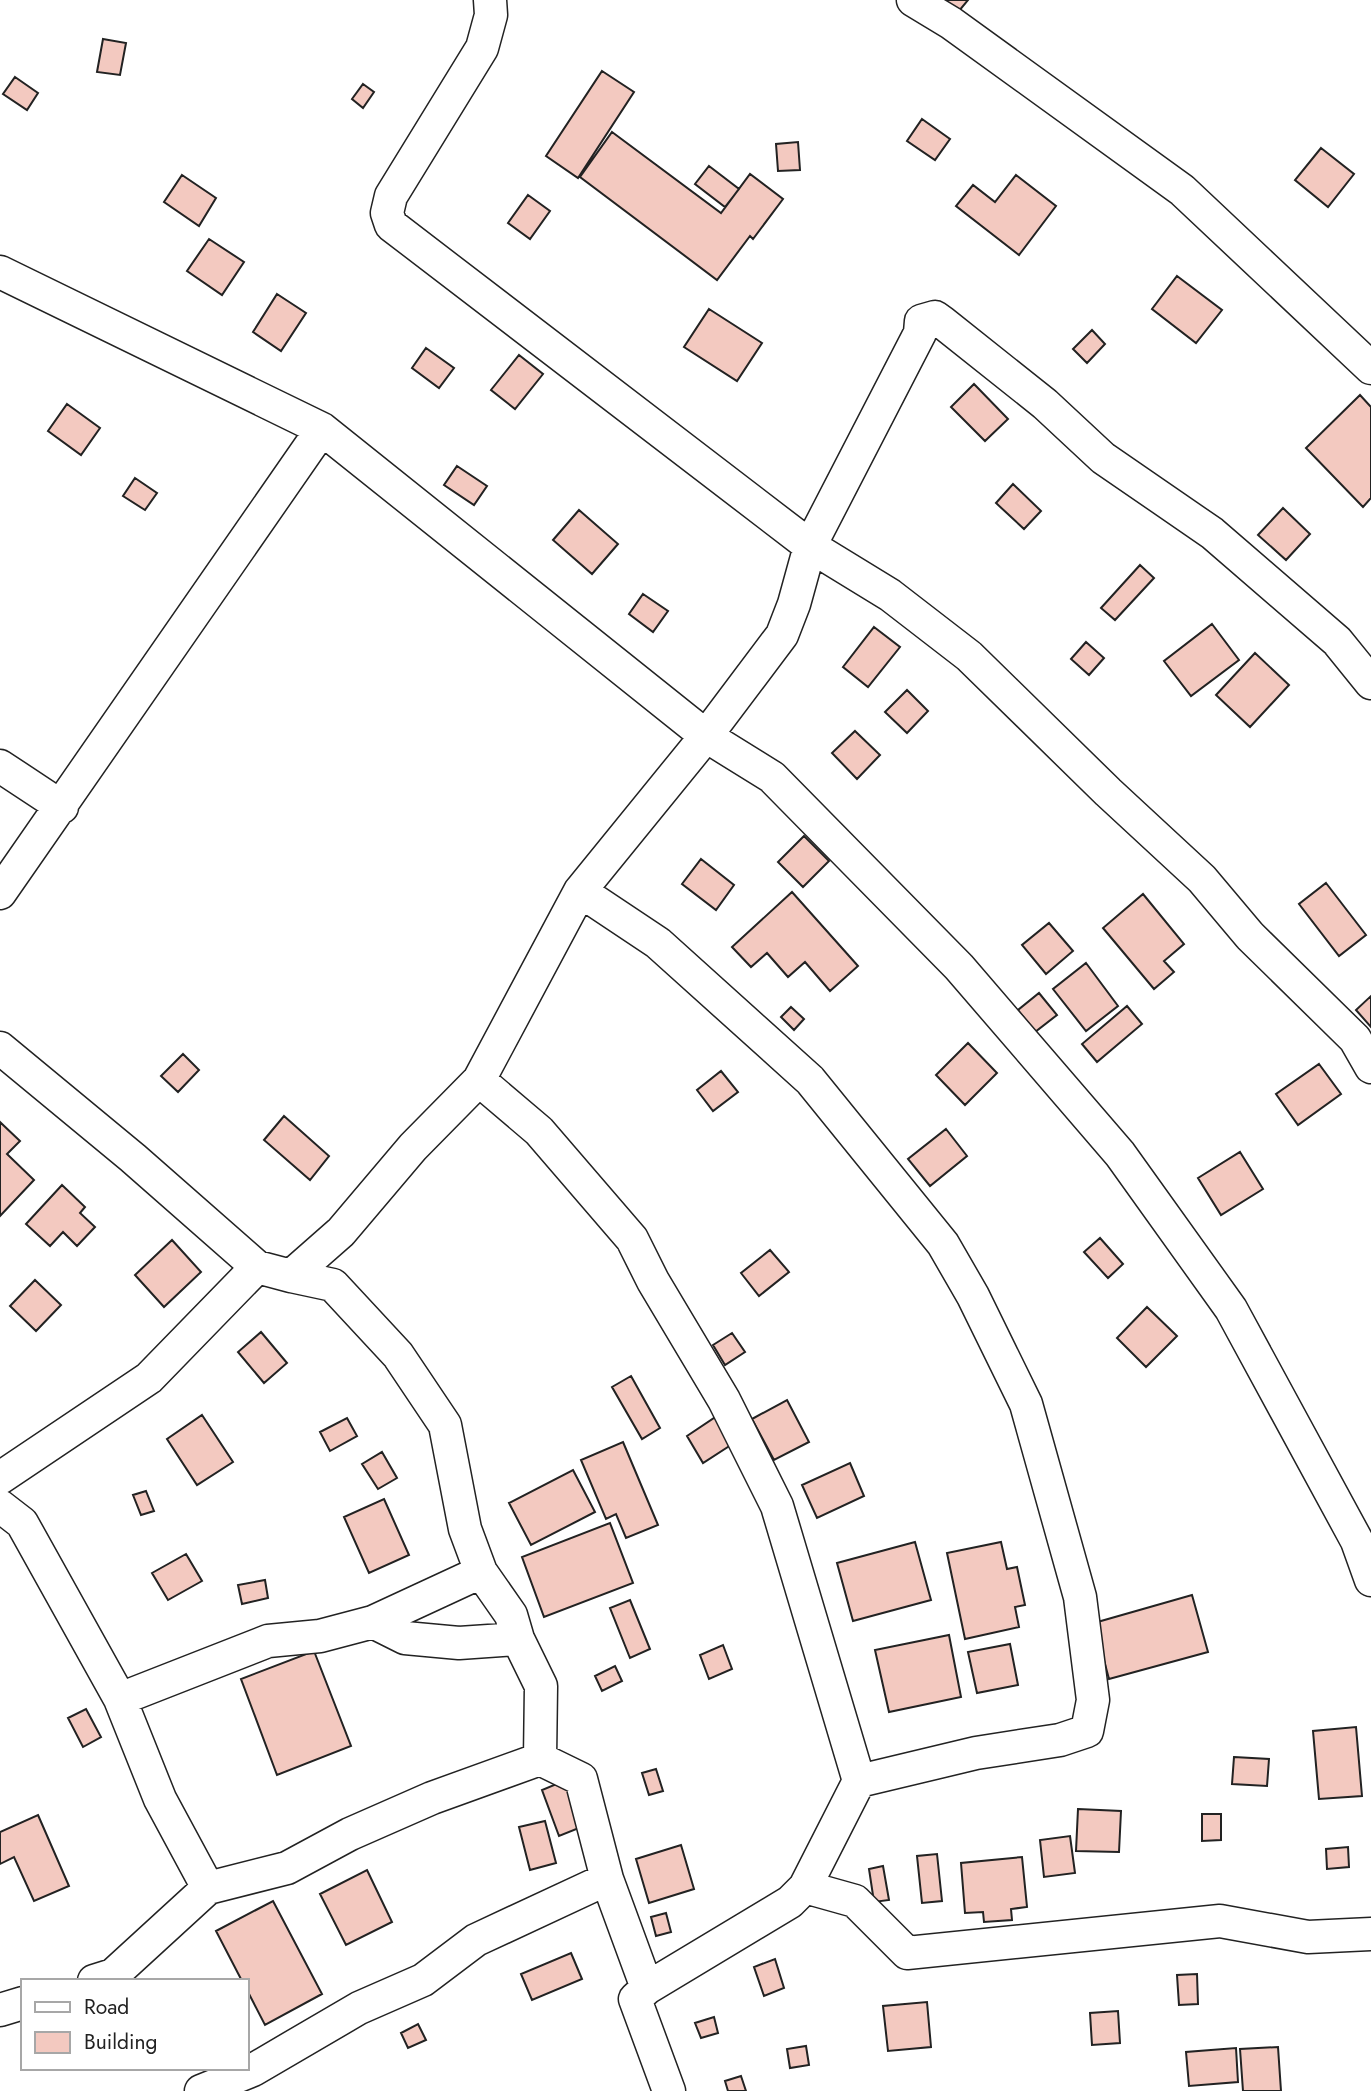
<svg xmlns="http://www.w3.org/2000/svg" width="1371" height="2091" font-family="Jost,sans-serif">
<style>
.building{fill:#f3c9c0;stroke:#222;stroke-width:2}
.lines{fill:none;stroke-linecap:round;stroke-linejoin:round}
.street-casing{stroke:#222;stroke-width:35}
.street{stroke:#fff;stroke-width:32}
</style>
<rect width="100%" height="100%" fill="#fff"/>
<path class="building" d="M 935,0 L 968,0 L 954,17 Z
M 103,39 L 126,43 L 120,75 L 97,72 Z
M 602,71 L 634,92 L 578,178 L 546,156 Z
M 15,77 L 38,93 L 27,110 L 3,94 Z
M 363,84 L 374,92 L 363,108 L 352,99 Z
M 922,119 L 950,139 L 935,160 L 907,141 Z
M 612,132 L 721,213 L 750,174 L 783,199 L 753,239 L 750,236 L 717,280 L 580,177 Z
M 798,142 L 800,170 L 778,171 L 776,144 Z
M 1321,148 L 1354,174 L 1328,207 L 1295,180 Z
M 709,166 L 739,189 L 725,207 L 695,184 Z
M 182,175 L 216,198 L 199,226 L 164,202 Z
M 1016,175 L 1056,206 L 1019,255 L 956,206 L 973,185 L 995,202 Z
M 528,195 L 550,211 L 530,239 L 508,223 Z
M 209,239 L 244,262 L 222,295 L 187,271 Z
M 1177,276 L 1222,310 L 1196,343 L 1152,309 Z
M 277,294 L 306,313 L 281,351 L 253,332 Z
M 709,309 L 762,343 L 737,381 L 684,347 Z
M 1092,330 L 1105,344 L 1087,363 L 1073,349 Z
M 426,348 L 454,368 L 439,388 L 412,368 Z
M 519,355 L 543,374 L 515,409 L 491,390 Z
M 974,384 L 1008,419 L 985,441 L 951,407 Z
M 1360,395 L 1371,407 L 1371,498 L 1363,507 L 1306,448 Z
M 67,404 L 100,428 L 81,455 L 48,431 Z
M 457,466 L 487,486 L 474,505 L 444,485 Z
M 135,478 L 157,493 L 145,510 L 123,496 Z
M 1013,484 L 1041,511 L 1024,529 L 996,503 Z
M 1283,508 L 1310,534 L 1286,560 L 1258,535 Z
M 579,510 L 618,544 L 592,574 L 553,540 Z
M 1140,565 L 1154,578 L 1115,620 L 1101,608 Z
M 643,594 L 668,611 L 653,632 L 629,614 Z
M 1212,624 L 1239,660 L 1191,696 L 1164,661 Z
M 874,627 L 900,647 L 868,687 L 843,667 Z
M 1086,642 L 1104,658 L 1089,675 L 1071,659 Z
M 1255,653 L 1289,685 L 1250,727 L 1216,695 Z
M 907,690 L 928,711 L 907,733 L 885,712 Z
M 855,731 L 880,755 L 857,779 L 832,753 Z
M 804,836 L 829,861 L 803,887 L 778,862 Z
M 701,859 L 734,885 L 716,910 L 682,884 Z
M 1326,883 L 1366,935 L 1339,956 L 1299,904 Z
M 792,892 L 858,966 L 830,991 L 805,962 L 788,977 L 767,953 L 751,967 L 732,947 Z
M 1143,894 L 1184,944 L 1164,961 L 1174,972 L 1154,989 L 1103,928 Z
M 1049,923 L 1073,951 L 1046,974 L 1022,945 Z
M 1086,963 L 1118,1006 L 1086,1031 L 1053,989 Z
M 1039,993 L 1057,1015 L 1035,1032 L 1018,1010 Z
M 1371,996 L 1371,1027 L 1356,1010 Z
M 1127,1006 L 1142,1024 L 1097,1062 L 1082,1044 Z
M 791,1007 L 804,1019 L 794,1030 L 781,1017 Z
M 968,1043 L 997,1073 L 965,1105 L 936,1075 Z
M 183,1054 L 199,1070 L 178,1092 L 161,1076 Z
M 1319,1064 L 1341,1094 L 1298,1125 L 1276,1094 Z
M 721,1071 L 738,1092 L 713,1111 L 697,1090 Z
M 284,1116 L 329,1156 L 310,1180 L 264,1140 Z
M 0,1122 L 20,1141 L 7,1154 L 34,1180 L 0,1216 Z
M 946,1129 L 967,1156 L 930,1186 L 908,1159 Z
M 1240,1152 L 1263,1189 L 1221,1215 L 1198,1178 Z
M 62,1185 L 85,1207 L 80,1213 L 95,1227 L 77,1246 L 63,1232 L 50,1246 L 26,1224 Z
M 1100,1238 L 1123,1264 L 1108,1278 L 1084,1252 Z
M 172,1240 L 201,1272 L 164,1307 L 135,1275 Z
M 770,1250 L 789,1272 L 759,1296 L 741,1273 Z
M 35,1280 L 61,1305 L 36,1331 L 10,1306 Z
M 1147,1307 L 1177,1336 L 1146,1367 L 1117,1338 Z
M 261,1332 L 287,1363 L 264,1383 L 238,1352 Z
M 732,1333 L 745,1352 L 725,1365 L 713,1345 Z
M 631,1376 L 660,1428 L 642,1439 L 612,1387 Z
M 787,1400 L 809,1442 L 774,1460 L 752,1419 Z
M 202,1415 L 233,1462 L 197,1485 L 167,1439 Z
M 717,1416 L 734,1443 L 703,1463 L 687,1436 Z
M 347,1418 L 357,1436 L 330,1451 L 320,1432 Z
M 623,1442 L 658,1525 L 626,1538 L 616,1514 L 606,1519 L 581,1460 Z
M 382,1452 L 397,1478 L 378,1489 L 362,1464 Z
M 850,1463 L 864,1496 L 817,1518 L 802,1485 Z
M 573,1470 L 595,1512 L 531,1545 L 509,1503 Z
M 146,1491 L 154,1511 L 141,1515 L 133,1495 Z
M 384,1499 L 409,1555 L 369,1573 L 344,1517 Z
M 610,1523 L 633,1583 L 544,1617 L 522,1557 Z
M 915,1542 L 931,1600 L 853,1621 L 837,1563 Z
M 1001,1542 L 1007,1569 L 1017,1567 L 1025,1605 L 1015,1607 L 1019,1627 L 965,1639 L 947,1553 Z
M 186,1554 L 202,1581 L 168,1600 L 152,1573 Z
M 265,1580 L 268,1598 L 242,1604 L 238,1585 Z
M 1192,1595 L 1208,1652 L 1109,1679 L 1094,1623 Z
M 630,1600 L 650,1649 L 630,1658 L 610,1608 Z
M 949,1635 L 961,1697 L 889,1712 L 875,1650 Z
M 1010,1644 L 1018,1685 L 977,1693 L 968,1652 Z
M 723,1645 L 732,1669 L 709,1679 L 700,1655 Z
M 314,1651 L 351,1746 L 277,1775 L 241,1679 Z
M 615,1666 L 622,1681 L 602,1691 L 595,1676 Z
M 86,1709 L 101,1737 L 83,1747 L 68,1718 Z
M 1356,1727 L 1362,1796 L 1319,1799 L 1313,1731 Z
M 1234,1757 L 1269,1759 L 1267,1786 L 1232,1784 Z
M 656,1769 L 663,1791 L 649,1795 L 642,1773 Z
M 566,1780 L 584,1826 L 559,1836 L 542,1790 Z
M 1078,1809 L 1121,1811 L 1119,1852 L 1076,1851 Z
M 1202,1814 L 1221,1814 L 1221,1840 L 1202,1841 Z
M 38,1815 L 69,1886 L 34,1901 L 14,1857 L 0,1864 L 0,1832 Z
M 545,1821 L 556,1863 L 530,1870 L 519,1827 Z
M 1070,1836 L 1075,1873 L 1044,1877 L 1040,1840 Z
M 681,1845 L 694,1889 L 649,1903 L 636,1859 Z
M 1348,1847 L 1349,1867 L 1327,1869 L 1326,1849 Z
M 937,1854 L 942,1901 L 922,1903 L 917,1856 Z
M 1022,1857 L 1027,1907 L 1011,1909 L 1012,1920 L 984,1922 L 983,1912 L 965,1913 L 961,1863 Z
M 883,1866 L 889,1900 L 874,1902 L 869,1869 Z
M 367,1870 L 392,1922 L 346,1945 L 320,1894 Z
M 273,1901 L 322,1994 L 265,2025 L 247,1990 L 247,1981 L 242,1981 L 216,1931 Z
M 666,1913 L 671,1932 L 656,1936 L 651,1917 Z
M 571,1953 L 582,1979 L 532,2000 L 521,1974 Z
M 775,1959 L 784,1988 L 764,1996 L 754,1967 Z
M 1197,1974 L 1198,2004 L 1179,2005 L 1177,1975 Z
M 927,2002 L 931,2047 L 888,2051 L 883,2006 Z
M 1118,2011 L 1120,2043 L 1092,2045 L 1090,2013 Z
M 714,2017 L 718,2033 L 701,2038 L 695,2023 Z
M 418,2024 L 426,2040 L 408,2048 L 401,2033 Z
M 806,2046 L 809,2065 L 790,2068 L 787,2049 Z
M 1278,2047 L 1281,2091 L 1243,2091 L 1240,2049 Z
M 1236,2048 L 1238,2082 L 1189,2086 L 1186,2052 Z
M 741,2076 L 746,2091 L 728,2091 L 725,2081 Z"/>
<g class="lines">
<defs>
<path id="street" d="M 490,0 L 491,15 L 482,48 L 391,196 L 387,213 L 391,225 L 810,546 L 890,595 L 969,656 L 1108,792 L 1202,879 L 1250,936 L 1355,1039 L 1371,1067
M 913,0 L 951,23 L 1182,190 L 1371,368
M 0,272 L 322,429 L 706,736 L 772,777 L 959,967 L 1120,1154 L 1231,1309 L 1357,1541 L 1371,1580
M 0,766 L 62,807
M 580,891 L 658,943 L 810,1080 L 943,1244 L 973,1296 L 1026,1404 L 1080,1597 L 1093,1700 L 1087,1731 L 1060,1740 L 976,1753 L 859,1781
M 0,893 L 322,429
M 0,1048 L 133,1158 L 257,1267
M 479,1080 L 539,1131 L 632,1239 L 653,1281 L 724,1400 L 777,1506 L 859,1781 L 805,1887 L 790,1902 L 647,1988 L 635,1999 L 669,2091
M 291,1276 L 333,1285 L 398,1355 L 445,1425 L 465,1529 L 481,1572 L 511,1615 L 518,1639 L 541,1686 L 540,1759 L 581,1779 L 607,1879 L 647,1988
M 0,1478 L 149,1378 L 257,1267 L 291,1276 L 341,1232 L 413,1147 L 479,1080 L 580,891 L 706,736 L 782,635 L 794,604 L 810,546 L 920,333 L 921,321 L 935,317 L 942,322 L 1045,404 L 1103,458 L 1212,533 L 1337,641 L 1371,683
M 0,1506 L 22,1523 L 120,1699 L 160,1799 L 208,1888
M 373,1622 L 481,1572
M 120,1699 L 268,1641 L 320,1636 L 373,1622 L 405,1638 L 459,1643 L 518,1639
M 805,1887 L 855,1901 L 907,1953 L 1220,1921 L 1308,1937 L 1371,1934
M 94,1981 L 113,1975 L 208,1888 L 287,1868 L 350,1834 L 432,1798 L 540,1759
M 0,2010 L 23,2003
M 201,2091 L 253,2070 L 359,2008 L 423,1980 L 476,1940 L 607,1879"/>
</defs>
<use href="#street" class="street-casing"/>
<use href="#street" class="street"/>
</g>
<rect x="21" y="1979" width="228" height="91" fill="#ffffff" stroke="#a7a7a7" stroke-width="2"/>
<rect x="35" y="2002" width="35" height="10" fill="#ffffff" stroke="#a7a7a7" stroke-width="2"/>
<text x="84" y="2014" font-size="21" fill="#222222">Road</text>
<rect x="35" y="2032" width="35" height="21" fill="#f3c9c0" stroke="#a7a7a7" stroke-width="2"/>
<text x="84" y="2049" font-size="21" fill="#222222">Building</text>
</svg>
